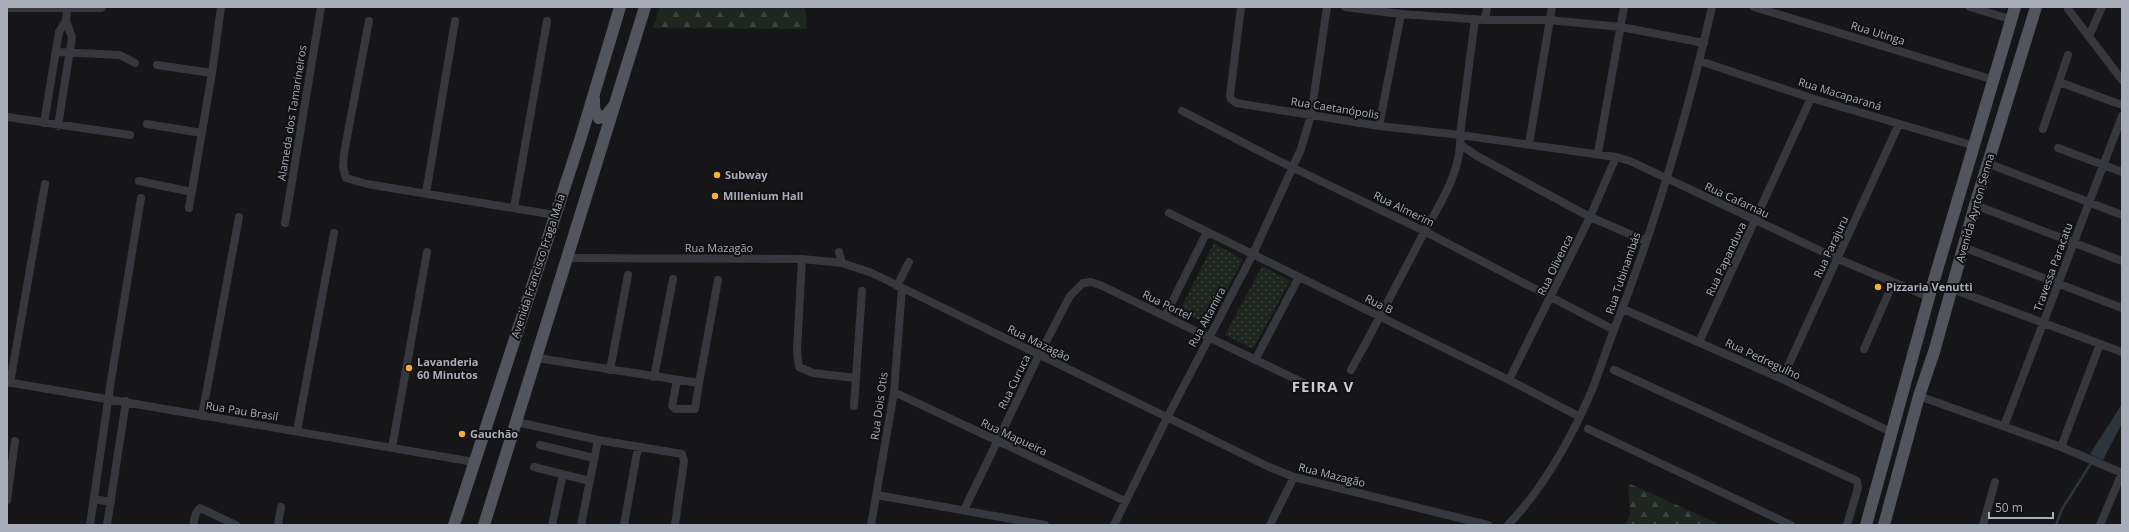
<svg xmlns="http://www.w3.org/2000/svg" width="2129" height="532" font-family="'Open Sans',sans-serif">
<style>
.grass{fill:url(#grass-dots)}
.forest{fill:url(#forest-firs)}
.water{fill:#2c353c}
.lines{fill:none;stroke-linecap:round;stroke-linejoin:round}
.stream{stroke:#2c353c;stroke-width:2.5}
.minor{stroke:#37383d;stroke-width:8}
.tertiary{stroke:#37383d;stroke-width:10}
.primary{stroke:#53555c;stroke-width:12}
.poi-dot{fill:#f2b134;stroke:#111113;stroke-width:1.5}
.labels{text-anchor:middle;stroke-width:4;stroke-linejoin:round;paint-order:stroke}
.street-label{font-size:11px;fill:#a8adb8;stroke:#111113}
.poi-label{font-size:11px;font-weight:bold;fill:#a8adb8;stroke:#111113;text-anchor:start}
.district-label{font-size:15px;font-weight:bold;letter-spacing:1px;fill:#c9ccd4;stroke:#111113}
</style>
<defs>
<pattern id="grass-dots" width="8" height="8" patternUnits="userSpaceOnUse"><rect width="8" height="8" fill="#1e261f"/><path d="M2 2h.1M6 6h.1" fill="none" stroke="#3c433d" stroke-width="1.8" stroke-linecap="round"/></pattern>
<pattern id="forest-firs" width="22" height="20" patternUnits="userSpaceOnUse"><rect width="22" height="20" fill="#1e261f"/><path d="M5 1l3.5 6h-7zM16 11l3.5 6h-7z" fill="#3c433d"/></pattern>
</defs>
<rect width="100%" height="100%" fill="#161618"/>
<path class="grass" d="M 1214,243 L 1243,260 L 1208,325 L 1180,310 Z
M 1262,266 L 1290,281 L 1253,349 L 1225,335 Z"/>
<path class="forest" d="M 660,7 L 805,7 L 807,29 L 653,28 Z
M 1628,483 L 1721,525 L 1625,525 L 1630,514 Z"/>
<path class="water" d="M 2122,404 L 2122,423 L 2103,460 L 2090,454 Z"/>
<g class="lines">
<path class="stream" d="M 2056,525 L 2062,509 L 2095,457"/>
<path class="minor" d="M 1241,7 L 1230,95 L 1231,99 L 1236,103 L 1379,126 L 1460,135 L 1616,157 L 1630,161 L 1838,259 L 1929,297
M 1345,7 L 1401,14 L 1485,20 L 1549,20 L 1621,27 L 1704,43
M 1754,7 L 1994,80
M 1970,7 L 2010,19
M 2068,9 L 2122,80
M 1485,20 L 1487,7
M 369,21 L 344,153 L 343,167 L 346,178 L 367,184 L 555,215
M 2089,36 L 2102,7
M 56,52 L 120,55 L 135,63
M 1700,61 L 1811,98 L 1975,146
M 157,65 L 212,73
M 2059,82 L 2122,105
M 1182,111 L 1275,159 L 1424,231 L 1614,330
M 7,117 L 130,135
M 44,123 L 59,32 L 66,21
M 147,124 L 202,133
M 58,126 L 72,37 L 66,21 L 67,8
M 1379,126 L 1401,14
M 2043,129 L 2068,55
M 1529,144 L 1552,7
M 1461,145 L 1477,156 L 1590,217 L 1646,241
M 2058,148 L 2122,172
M 1598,153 L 1624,7
M 1987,163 L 2122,215
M 139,181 L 192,192
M 426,193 L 455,21
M 1975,205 L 2122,261
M 189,208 L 212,73 L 221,7
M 514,208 L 547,21
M 1169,213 L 1509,380 L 1580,417
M 285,223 L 321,7
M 1963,247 L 2122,308
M 839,252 L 842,263
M 567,258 L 802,259 L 842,263 L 872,273 L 1269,467 L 1294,477 L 1488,525
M 802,259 L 797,350 L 799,367 L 813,373 L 856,378
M 897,286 L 909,262
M 1952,289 L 2122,352
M 1623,309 L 1782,379 L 1893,433
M 1165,316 L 1207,232
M 1699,342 L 1811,98
M 1864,349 L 1893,283
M 537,358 L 699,383 L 718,280
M 1255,360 L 1299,277
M 610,370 L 628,275
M 1351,370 C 1374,329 1396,286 1418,244 C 1435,211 1463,173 1460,135 L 1475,19
M 1614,370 L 1857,481 L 1858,488 L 1847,525
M 654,377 L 673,279
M 1782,379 L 1899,124
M 677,380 L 672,406 L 675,409 L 695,409 L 699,383
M 1509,380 L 1590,217 L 1616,157
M 7,382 L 474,462
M 10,383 L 45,184
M 894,392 L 1125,501
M 1919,396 L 2061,447 L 2122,473
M 854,406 L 862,291
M 202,416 L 239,217
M 517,422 L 598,440 L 682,454 L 684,461 L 675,525
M 2004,426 L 2122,116
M 1588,429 L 1791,525
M 297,431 L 334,233
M 540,445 L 594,458
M 2061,447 L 2100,344
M 392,448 L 427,252
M 534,467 L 590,481
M 877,495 L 1045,525
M 94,499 L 111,502
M 7,500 L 15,441
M 964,510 L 1039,355 L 1070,296 L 1083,283 L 1091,282 L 1100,285 L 1312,387
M 90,525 L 111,380 L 141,198
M 107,525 L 126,401
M 193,525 L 196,513 L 200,508 L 236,525
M 278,525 L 281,507
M 552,525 L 563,474
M 581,525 L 598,440
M 624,525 L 638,447
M 871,525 L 894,392 L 902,288
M 1114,525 L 1167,418 L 1253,254 L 1301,149 L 1311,115 L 1327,7
M 1270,525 L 1294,477
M 1508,525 C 1545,486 1571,439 1592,390 C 1600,370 1606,350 1614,330 C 1655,226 1687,116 1712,7
M 1983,525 L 1995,482
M 2100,525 L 2122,473"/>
<path class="tertiary" d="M 7,7 L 101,7"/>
<path class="primary" d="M 594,99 L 594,109 L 599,118 L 606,116 L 613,107
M 454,525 L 581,137 L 620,7
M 484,525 L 645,7
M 1866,525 L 1929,297 L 2015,7
M 1884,525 L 1919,396 L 1934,352 L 1975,205 L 2036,7"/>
</g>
<g class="poi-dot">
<circle cx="717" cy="175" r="4"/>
<circle cx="715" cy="196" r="4"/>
<circle cx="1878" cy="287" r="4"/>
<circle cx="409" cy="368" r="4"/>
<circle cx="462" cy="434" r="4"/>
</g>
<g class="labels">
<g class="street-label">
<text transform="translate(1878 33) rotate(17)" y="4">Rua Utinga</text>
<text transform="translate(1840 94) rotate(17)" y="4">Rua Macaparaná</text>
<text transform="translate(1335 108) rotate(9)" y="4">Rua Caetanópolis</text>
<text transform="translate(292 113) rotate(-81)" y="4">Alameda dos Tamarineiros</text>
<text transform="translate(1737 200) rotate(25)" y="4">Rua Cafarnau</text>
<text transform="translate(1975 208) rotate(-74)" y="4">Avenida Ayrton Senna</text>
<text transform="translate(1404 209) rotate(26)" y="4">Rua Almerim</text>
<text transform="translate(1831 247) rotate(-65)" y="4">Rua Parajuru</text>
<text x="719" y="252">Rua Mazagão</text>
<text transform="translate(1726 259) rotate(-65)" y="4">Rua Papanduva</text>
<text transform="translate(1555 265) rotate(-64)" y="4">Rua Olivenca</text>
<text transform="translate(538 266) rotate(-72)" y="4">Avenida Francisco Fraga Maia</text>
<text transform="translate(2053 267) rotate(-70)" y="4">Travessa Paracatu</text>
<text transform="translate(1623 273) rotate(-71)" y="4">Rua Tubinambás</text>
<text transform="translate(1379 304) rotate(26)" y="4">Rua B</text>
<text transform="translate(1167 305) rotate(26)" y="4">Rua Portel</text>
<text transform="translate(1207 317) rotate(-62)" y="4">Rua Altamira</text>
<text transform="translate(1039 343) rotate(26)" y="4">Rua Mazagão</text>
<text transform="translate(1763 359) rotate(25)" y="4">Rua Pedregulho</text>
<text transform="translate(1014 382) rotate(-64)" y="4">Rua Curuca</text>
<text transform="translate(879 406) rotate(-82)" y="4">Rua Dois Otis</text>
<text transform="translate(242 411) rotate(9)" y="4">Rua Pau Brasil</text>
<text transform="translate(1014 437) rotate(25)" y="4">Rua Mapueira</text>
<text transform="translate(1332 475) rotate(14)" y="4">Rua Mazagão</text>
</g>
<g class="poi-label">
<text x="725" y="179">Subway</text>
<text x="723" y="200">MIllenium Hall</text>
<text x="1886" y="291">Pizzaria Venutti</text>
<text x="417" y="366">Lavanderia<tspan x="417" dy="13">60 Minutos</tspan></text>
<text x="470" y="438">Gauchão</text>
</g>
<g class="district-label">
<text x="1323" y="392">FEIRA V</text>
</g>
</g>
<rect width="2129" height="532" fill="none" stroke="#a8adb8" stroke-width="16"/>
<path d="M1989 512v6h64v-6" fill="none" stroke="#a8adb8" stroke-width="2"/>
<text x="1995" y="512" font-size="12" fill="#a8adb8" stroke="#111113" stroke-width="3" paint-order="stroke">50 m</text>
</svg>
